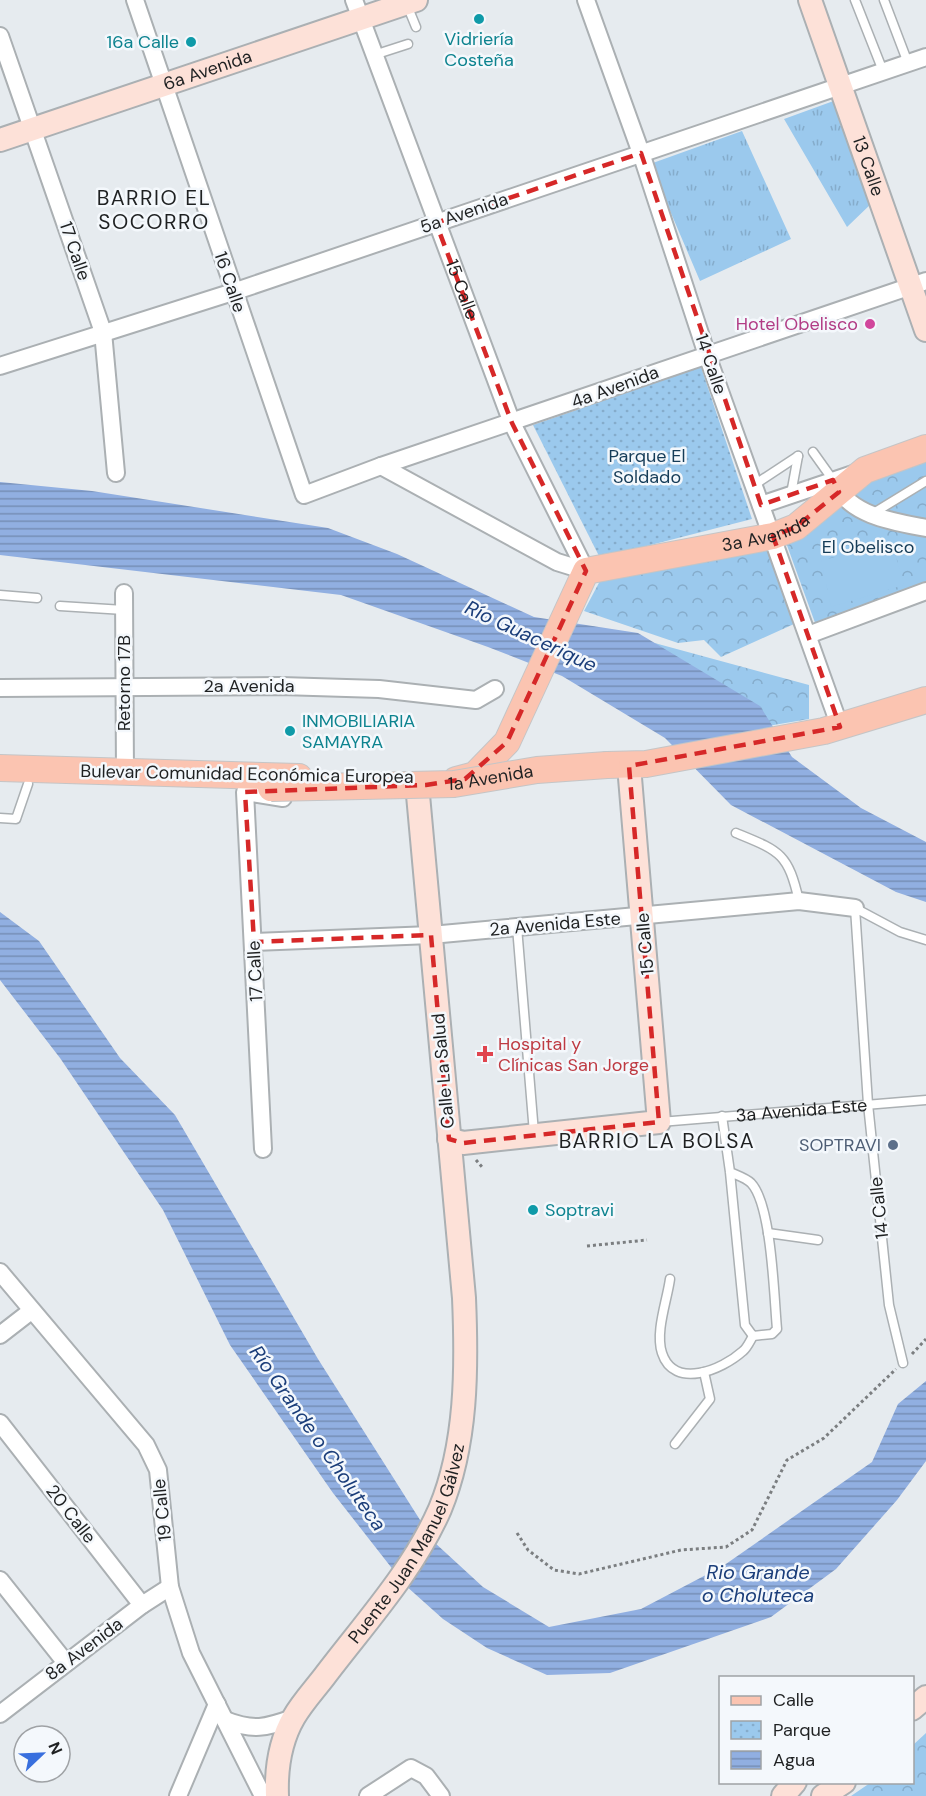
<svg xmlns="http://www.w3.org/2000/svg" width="926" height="1796" font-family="'DM Sans',sans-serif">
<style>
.grass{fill:url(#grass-tufts)}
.forest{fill:url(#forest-crowns)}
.park{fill:url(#park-dots)}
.garden{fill:#9bc9ed}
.water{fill:url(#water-rules)}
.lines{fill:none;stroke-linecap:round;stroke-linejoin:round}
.lane-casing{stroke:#abb0b3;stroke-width:11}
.street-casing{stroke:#abb0b3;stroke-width:20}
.secondary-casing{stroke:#abb0b3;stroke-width:26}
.primary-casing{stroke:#c5c5c6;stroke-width:28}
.path{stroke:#7b7e80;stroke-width:3;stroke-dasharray:3 3;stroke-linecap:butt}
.lane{stroke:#fff;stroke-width:8}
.street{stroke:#fff;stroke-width:16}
.secondary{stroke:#fde1d8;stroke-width:22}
.primary{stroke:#fbc4b1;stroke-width:26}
.primary-bridge-casing{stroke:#c5c5c6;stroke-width:28;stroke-linecap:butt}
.primary-bridge{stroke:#fbc4b1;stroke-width:26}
.marked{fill:none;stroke:#d62828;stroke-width:4.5;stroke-dasharray:12 8;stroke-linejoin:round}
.culture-dot{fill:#0f9aa8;stroke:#f4f8fc;stroke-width:2}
.hotel-dot{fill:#d1479c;stroke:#f4f8fc;stroke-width:2}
.health-dot{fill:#e0444e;stroke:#f4f8fc;stroke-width:2}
.service-dot{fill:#5c6f8a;stroke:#f4f8fc;stroke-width:2}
.labels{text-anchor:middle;stroke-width:5;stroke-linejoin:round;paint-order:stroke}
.culture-label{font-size:18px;fill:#0d838f;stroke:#f4f8fc;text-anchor:start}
.street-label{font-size:18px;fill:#1f2122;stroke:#f4f8fc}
.hotel-label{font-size:18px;fill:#b23c85;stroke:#f4f8fc;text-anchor:end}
.park-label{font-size:18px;fill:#153c58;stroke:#f4f8fc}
.health-label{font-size:18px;fill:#be3a42;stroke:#f4f8fc;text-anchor:start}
.service-label{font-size:18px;fill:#4e5e75;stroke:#f4f8fc;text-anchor:end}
.water-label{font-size:20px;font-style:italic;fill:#1b3e7a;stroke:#f4f8fc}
.quarter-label{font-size:21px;letter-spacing:1.5px;fill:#1f2122;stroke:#f4f8fc}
</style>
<defs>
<pattern id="grass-tufts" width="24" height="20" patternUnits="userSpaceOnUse" patternTransform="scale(1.5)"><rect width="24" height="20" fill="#9bc9ed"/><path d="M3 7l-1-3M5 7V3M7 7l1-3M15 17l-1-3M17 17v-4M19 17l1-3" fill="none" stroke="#85accb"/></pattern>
<pattern id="forest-crowns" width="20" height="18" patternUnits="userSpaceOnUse" patternTransform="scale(1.5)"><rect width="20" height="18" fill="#9bc9ed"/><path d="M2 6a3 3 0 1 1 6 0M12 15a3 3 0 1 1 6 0" fill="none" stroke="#85accb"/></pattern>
<pattern id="park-dots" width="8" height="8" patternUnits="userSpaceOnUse" patternTransform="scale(1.5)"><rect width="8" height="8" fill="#9bc9ed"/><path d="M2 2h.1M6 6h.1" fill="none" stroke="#85accb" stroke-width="1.8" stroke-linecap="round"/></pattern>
<pattern id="water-rules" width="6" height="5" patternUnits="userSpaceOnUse" patternTransform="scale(1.5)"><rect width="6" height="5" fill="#91afe1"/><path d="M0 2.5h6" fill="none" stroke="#768eb6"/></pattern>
</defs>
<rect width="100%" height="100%" fill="#e6ebef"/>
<path class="grass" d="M 839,99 L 873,202 L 847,227 L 784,119 Z
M 742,131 L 791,239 L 700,281 L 650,164 Z"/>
<path class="forest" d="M 926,454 L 926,586 L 818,631 L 780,526 Z
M 768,543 L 794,624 L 721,657 L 704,640 L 678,643 L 584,611 L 601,579 Z
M 592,626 L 809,685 L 809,719 L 744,730 L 602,648 Z
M 926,1733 L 926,1796 L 851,1796 L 870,1783 L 912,1782 L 913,1745 Z"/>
<path class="park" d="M 701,367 L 752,519 L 600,558 L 533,425 Z"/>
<path class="garden" d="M 893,546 L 904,585 L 831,607 L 821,560 Z"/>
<path class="water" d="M 0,482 L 92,491 L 328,528 L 397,554 L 534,617 L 638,633 L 760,706 L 792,757 L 861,808 L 926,842 L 926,902 L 896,892 L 731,805 L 665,738 L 562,676 L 488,647 L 341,595 L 0,555 Z
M 0,912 L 39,941 L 120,1058 L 175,1115 L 318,1359 L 434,1542 L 483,1587 L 549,1627 L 641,1609 L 723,1566 L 872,1462 L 898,1404 L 926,1381 L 926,1461 L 897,1500 L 836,1569 L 771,1617 L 610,1673 L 547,1675 L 487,1648 L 443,1619 L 405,1585 L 333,1493 L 230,1345 L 163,1210 L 60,1058 L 0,980 Z"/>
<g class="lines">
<defs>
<g id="lane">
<path d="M 855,0 L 883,71"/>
<path d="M 884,0 L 908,63"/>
<path d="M 407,5 L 416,27"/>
<path d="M 374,55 L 408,44"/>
<path d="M 813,452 L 833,480"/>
<path d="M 754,485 L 798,456"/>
<path d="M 791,494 L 798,456"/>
<path d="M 872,514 L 926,481"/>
<path d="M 0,595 L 37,598"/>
<path d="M 60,606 L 124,610"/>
<path d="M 0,818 L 16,819 L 28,784"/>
<path d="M 736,833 C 780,851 788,853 799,901"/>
<path d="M 517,927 L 534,1133"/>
<path d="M 722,1116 L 730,1172 L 745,1325 L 753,1336 L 772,1334 L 777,1329 C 774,1298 772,1205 751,1183 C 746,1178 736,1175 730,1172"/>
<path id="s1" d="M 660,1122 L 926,1100"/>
<path d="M 768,1233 L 818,1240"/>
<path d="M 670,1279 C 667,1301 655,1332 662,1353 C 674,1390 722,1370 743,1351 C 747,1348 750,1341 753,1336"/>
<path d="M 903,1363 L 889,1305 L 868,1104 L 855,908 L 900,932 L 926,940"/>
<path d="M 675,1444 L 710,1399 L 704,1372"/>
</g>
<g id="street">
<path d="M 135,0 L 304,495 L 381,466 L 926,281"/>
<path id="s2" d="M 354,0 L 512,423 L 586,571"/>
<path d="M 586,0 L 641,153 L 707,355 L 840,727"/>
<path d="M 0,36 L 103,332 L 116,473"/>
<path d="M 0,366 L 233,292 L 926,57"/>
<path d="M 381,466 L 557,562 L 586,571"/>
<path d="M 836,485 C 851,516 895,522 926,528"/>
<path d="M 761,505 L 853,474"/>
<path d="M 124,593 L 125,774"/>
<path d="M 808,635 L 926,591"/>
<path d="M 0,688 L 281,686 L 379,689 L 476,700 L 495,689"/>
<path d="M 254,942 L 431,935 L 799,901 L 855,908"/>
<path d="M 263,1149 L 245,792 L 283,798"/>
<path d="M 0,1272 L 146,1445 L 158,1470 L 170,1587 L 191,1653 L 263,1796"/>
<path d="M 0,1335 L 31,1311"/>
<path d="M 0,1423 L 142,1605"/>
<path d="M 0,1580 L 66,1663"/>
<path d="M 0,1714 L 142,1605 L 170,1587"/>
<path d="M 225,1720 C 253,1731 266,1728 293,1718"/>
<path d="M 178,1796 L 217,1704"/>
<path d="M 368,1796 L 411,1768 L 426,1776 L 441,1796"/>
</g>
<g id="secondary">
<path id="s3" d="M 810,0 L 926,330"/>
<path id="s4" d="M 0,140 L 416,0"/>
<path d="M 449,1139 L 463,1143 L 659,1122 L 629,766"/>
<path d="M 912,1709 L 926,1697"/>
<path id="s5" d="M 277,1796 C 276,1769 280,1741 294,1717 C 302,1703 314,1690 324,1677 C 364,1624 413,1571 440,1509 C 467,1444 467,1368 464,1298 L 418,795"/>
<path d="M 783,1796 L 795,1782"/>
<path d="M 823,1796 L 844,1782"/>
</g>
<g id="primary">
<path d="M 607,765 L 646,764 L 824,731 L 926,700"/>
<path d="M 0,768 L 299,777"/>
<path id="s6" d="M 456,780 L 475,775 L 507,742 L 586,571 L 773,536 L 796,527 L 865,470 L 926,448"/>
</g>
</defs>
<use href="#lane" class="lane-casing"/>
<use href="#street" class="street-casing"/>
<use href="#secondary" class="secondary-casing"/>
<use href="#primary" class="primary-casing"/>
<path class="path" d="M 476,1160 L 482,1167
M 587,1246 L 647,1240
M 912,1354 L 926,1339
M 517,1533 L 528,1550 L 554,1570 L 579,1574 L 681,1550 L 726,1547 L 752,1530 L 787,1460 L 824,1438 L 896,1369"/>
<use href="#lane" class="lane"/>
<use href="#street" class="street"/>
<use href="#secondary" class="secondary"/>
<use href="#primary" class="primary"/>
<defs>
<g id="primary-bridge">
<path id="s7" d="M 271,788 L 454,784 L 537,770 L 607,765"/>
</g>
</defs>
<use href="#primary-bridge" class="primary-bridge-casing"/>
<use href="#primary-bridge" class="primary-bridge"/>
</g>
<path class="marked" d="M 641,153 L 761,505 L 833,480 L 839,492 L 796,527 L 773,536 L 840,727 L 629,766 L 659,1122 L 463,1143 L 449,1139 L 431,935 L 254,942 L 245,792 L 426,785 L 465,779 L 507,742 L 586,571 L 512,423 L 436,223 Z"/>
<g class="culture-dot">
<circle cx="479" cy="19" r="6"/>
<circle cx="191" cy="42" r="6"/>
<circle cx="290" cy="731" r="6"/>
<circle cx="533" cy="1210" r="6"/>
</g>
<circle class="hotel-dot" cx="870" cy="324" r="6"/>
<path class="health-dot" d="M482 1045h6v6h6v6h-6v6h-6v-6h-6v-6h6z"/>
<circle class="service-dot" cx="893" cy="1145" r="6"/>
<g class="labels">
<g class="culture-label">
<text x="479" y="45" text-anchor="middle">Vidriería<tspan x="479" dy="21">Costeña</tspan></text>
<text x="179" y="48" text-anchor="end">16a Calle</text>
<text x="302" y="727">INMOBILIARIA<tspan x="302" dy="21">SAMAYRA</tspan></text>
<text x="545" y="1216">Soptravi</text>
</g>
<g class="street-label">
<text dy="6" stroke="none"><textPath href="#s4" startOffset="219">6a Avenida</textPath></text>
<text dy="6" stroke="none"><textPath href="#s3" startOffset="176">13 Calle</textPath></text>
<text transform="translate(464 213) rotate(-19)" y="6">5a Avenida</text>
<text transform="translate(75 251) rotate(71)" y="6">17 Calle</text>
<text transform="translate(230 282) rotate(71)" y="6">16 Calle</text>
<text dy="6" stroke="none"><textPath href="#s2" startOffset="309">15 Calle</textPath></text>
<text transform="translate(711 364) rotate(71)" y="6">14 Calle</text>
<text transform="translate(615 387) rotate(-20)" y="6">4a Avenida</text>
<text dy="6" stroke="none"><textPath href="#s6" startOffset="438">3a Avenida</textPath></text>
<text transform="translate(124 683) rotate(-90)" y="6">Retorno 17B</text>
<text x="249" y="692">2a Avenida</text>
<text transform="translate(247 774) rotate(1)" y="6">Bulevar Comunidad Económica Europea</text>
<text dy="6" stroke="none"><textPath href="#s7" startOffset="220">1a Avenida</textPath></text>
<text transform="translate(555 924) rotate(-5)" y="6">2a Avenida Este</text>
<text transform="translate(645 944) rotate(-95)" y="6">15 Calle</text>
<text transform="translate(255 971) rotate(-93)" y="6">17 Calle</text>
<text transform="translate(443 1071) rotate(-95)" y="6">Calle La Salud</text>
<text dy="6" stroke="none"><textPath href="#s1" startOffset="142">3a Avenida Este</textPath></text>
<text transform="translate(879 1208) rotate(-96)" y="6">14 Calle</text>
<text transform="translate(162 1510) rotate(-96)" y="6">19 Calle</text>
<text transform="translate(71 1514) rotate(52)" y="6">20 Calle</text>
<text dy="6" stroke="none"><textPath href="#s5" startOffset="291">Puente Juan Manuel Gálvez</textPath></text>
<text transform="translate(84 1649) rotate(-37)" y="6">8a Avenida</text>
</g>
<g class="hotel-label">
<text x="858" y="330">Hotel Obelisco</text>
</g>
<g class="park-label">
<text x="647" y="462">Parque El<tspan x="647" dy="21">Soldado</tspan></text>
<text x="868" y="553">El Obelisco</text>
</g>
<g class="health-label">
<text x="498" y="1050">Hospital y<tspan x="498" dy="21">Clínicas San Jorge</tspan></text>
</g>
<g class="service-label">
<text x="881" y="1151">SOPTRAVI</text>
</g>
<g class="water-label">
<text transform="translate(531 636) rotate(25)" y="7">Río Guacerique</text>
<text transform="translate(318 1438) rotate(55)" y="7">Río Grande o Choluteca</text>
<text x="758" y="1579">Rio Grande<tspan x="758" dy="23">o Choluteca</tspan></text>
</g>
<g class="quarter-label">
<text x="154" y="205">BARRIO EL<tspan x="154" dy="24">SOCORRO</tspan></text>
<text x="657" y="1148">BARRIO LA BOLSA</text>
</g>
</g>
<rect x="719" y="1676" width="195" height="108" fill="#f4f8fc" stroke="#9fa2a5" stroke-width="1.5"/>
<rect x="731" y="1696" width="30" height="9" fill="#fbc4b1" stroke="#9fa2a5" stroke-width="1.5"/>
<text x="773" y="1706" font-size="18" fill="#1f2122">Calle</text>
<rect x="731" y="1721" width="30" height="18" fill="url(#park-dots)" stroke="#9fa2a5" stroke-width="1.5"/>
<text x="773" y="1736" font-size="18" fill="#1f2122">Parque</text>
<rect x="731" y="1751" width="30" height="18" fill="url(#water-rules)" stroke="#9fa2a5" stroke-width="1.5"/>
<text x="773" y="1766" font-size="18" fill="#1f2122">Agua</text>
<g transform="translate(42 1754) rotate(67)"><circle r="28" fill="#f4f8fc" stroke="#9fa2a5" stroke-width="1.5"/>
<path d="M0-4.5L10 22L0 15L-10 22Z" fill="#386fde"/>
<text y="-9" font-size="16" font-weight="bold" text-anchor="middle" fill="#1f2122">N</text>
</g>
</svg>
